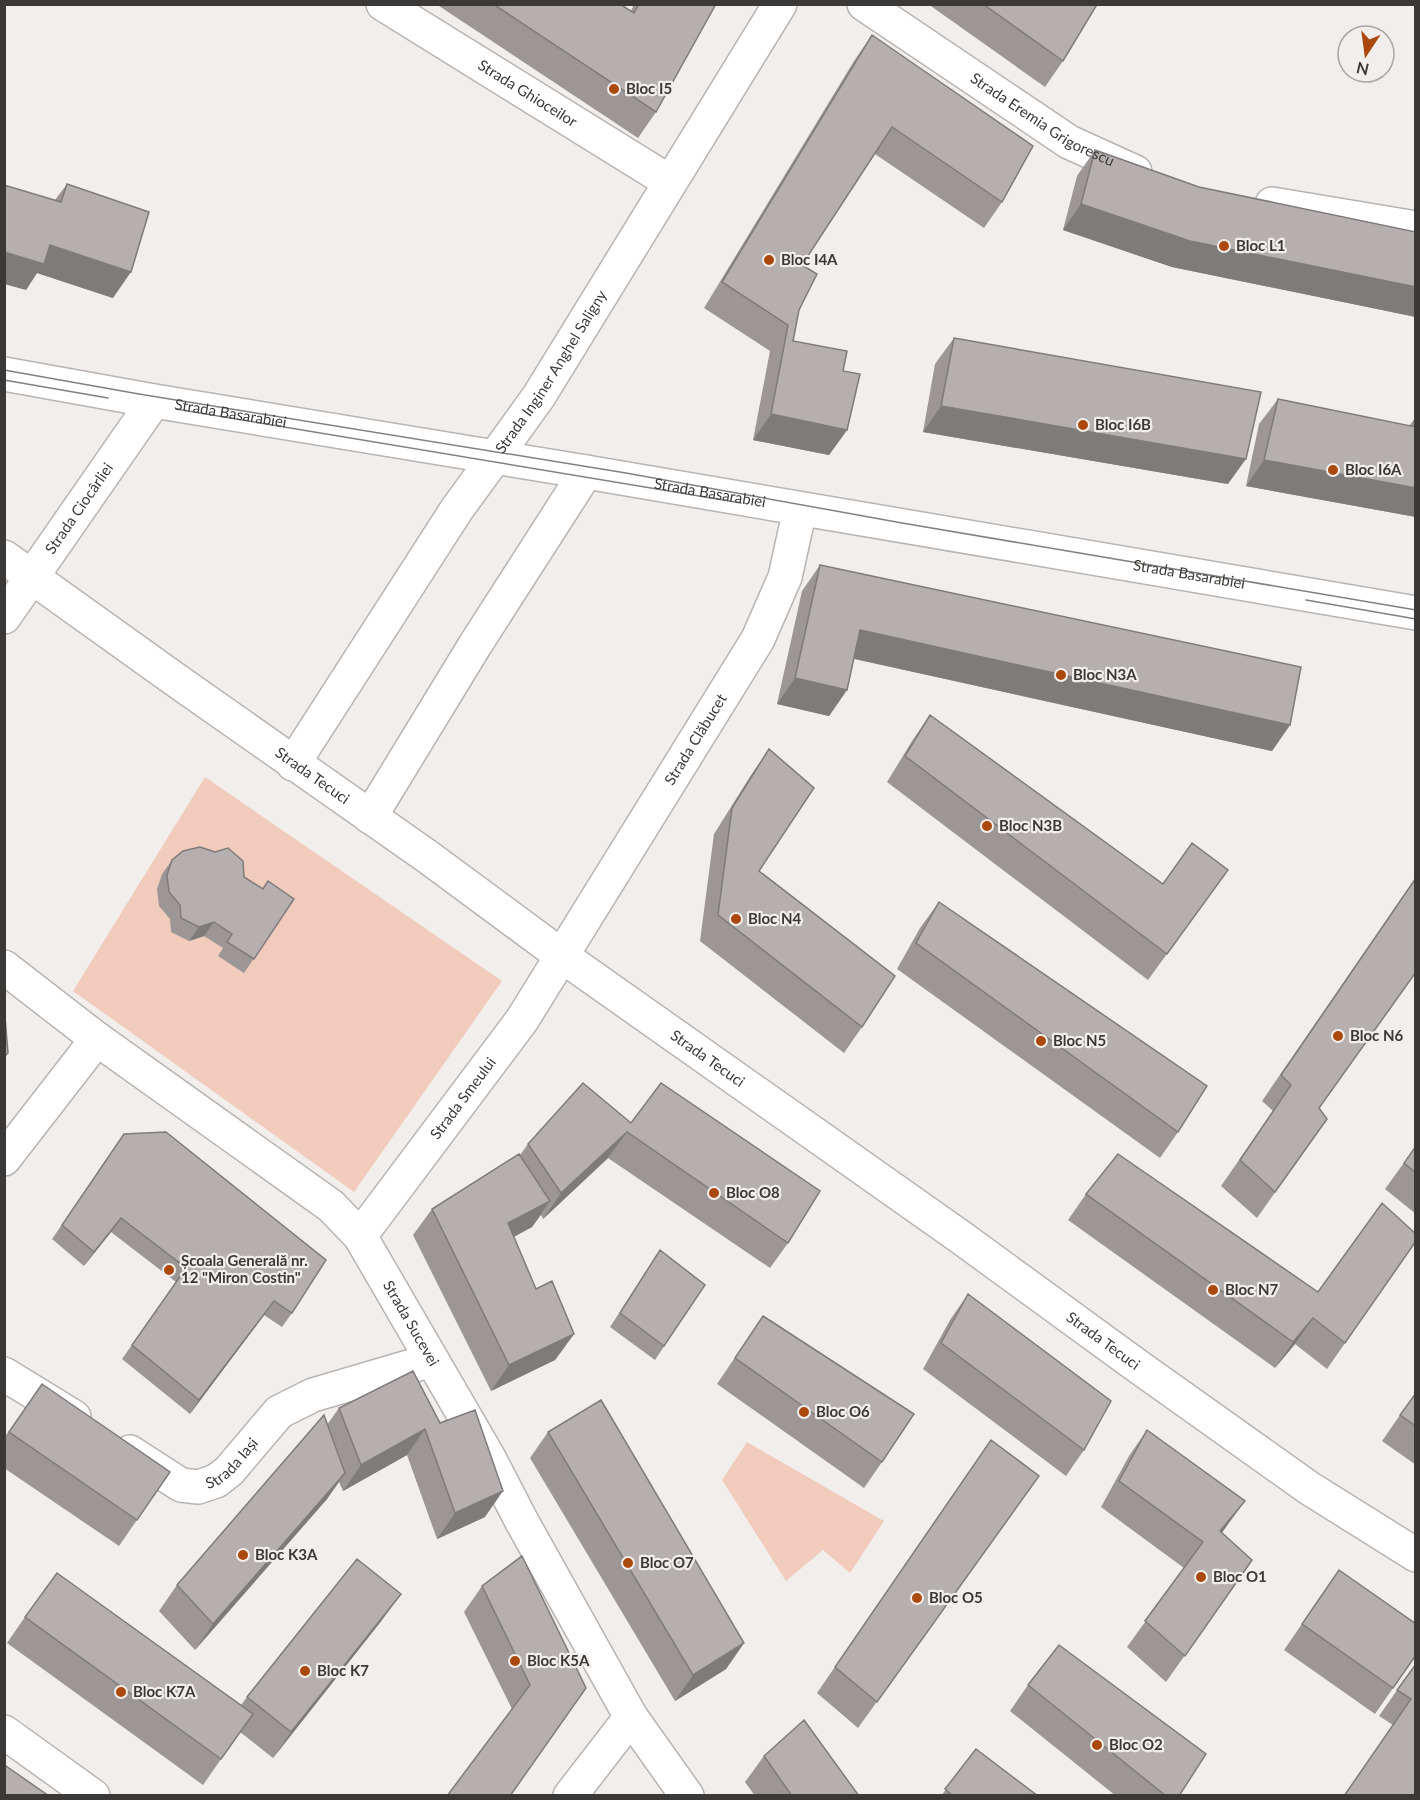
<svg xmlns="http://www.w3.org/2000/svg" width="1420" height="1800" font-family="Lato,sans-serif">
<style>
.green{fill:#f1ccbc}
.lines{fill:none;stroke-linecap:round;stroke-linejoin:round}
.minor-casing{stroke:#b8b4b2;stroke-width:36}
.secondary-casing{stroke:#b8b4b2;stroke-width:36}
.primary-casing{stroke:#b8b4b2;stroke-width:36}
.minor{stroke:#fff;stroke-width:33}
.secondary{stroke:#fff;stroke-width:33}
.primary{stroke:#fff;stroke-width:33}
.tram{stroke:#83807f;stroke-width:1.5}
.wall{fill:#9c9796}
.shaded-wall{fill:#7f7b7a}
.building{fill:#b5b0af;stroke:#7f7b7a;stroke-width:1.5}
.poi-dot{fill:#ab490d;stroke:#f2eeec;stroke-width:2}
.labels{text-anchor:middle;stroke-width:4.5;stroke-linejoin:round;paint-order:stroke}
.poi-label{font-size:15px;font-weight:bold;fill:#3b3938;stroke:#f2eeec;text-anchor:start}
.street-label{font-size:15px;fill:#3b3938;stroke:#f2eeec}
</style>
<rect width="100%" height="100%" fill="#f2eeec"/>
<path class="green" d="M 205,777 L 502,981 L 354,1192 L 73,991 Z
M 747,1442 L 884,1521 L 850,1573 L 823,1550 L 786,1581 L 722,1480 Z"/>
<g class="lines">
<defs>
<g id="minor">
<path id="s1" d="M 383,4 L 670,182"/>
<path id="s2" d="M 864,4 L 1069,142 L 1135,172"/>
<path d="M 1272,204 L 1416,228"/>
<path id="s3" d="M 4,617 L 154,401"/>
<path d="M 293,764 L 457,509 L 495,457"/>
<path d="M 370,817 L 475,645 L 586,472"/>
<path id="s4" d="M 4,967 L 97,1039 L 331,1206 L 360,1236 L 489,1458 L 521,1520 L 631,1717 L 687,1796"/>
<path d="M 4,1159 L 97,1039"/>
<path id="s5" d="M 360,1236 L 522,1020 L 758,639 L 785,577 L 800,509"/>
<path d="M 4,1374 L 74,1417"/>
<path id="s6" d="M 130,1452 L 181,1485 L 198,1487 L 216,1481 L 229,1471 L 279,1412 L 313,1395 L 432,1360"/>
<path d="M 4,1732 L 93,1796"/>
<path d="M 570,1796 L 631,1717"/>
</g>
<g id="secondary">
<path id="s7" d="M 495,457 L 539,396 L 780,4"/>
<path id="s8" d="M 4,557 L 173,678 L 428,857 L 562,956 L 959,1236 L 1136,1365 L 1309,1488 L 1416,1555"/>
</g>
<g id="primary">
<path id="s9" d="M 4,374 L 154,401 L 586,472 L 1416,613"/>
</g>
</defs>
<use href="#minor" class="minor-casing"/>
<use href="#secondary" class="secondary-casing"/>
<use href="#primary" class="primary-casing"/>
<use href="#minor" class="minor"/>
<use href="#secondary" class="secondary"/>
<use href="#primary" class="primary"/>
<path class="tram" d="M 4,370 L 139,394 L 626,473 L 902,523 L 1416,610
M 4,380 L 108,398
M 176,409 L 741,503
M 1306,600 L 1416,619"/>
</g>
<path class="wall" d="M 436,4 L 620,4 L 631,11 L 634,4 L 716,4 L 656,112 L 638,138 Z
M 928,4 L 1094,4 L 1063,61 L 1045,87 Z
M 872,35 L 1002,202 L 984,228 L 875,154 L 802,265 L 799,310 L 793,341 L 843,371 L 847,430 L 829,455 L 753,440 L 770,351 L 704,308 L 854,61 Z
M 1095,150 L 1199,187 L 1416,232 L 1416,317 L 1172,267 L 1063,230 L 1077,176 Z
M 67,184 L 113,298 L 37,273 L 26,290 L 55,200 Z
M 954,338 L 1228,484 L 923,432 L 935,364 Z
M 1278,399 L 1409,426 L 1416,417 L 1416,517 L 1246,486 L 1259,424 Z
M 820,565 L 1290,725 L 1272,751 L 854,659 L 847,690 L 829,716 L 777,704 L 802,591 Z
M 930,715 L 1163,884 L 1228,870 L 1148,980 L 887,782 L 912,741 Z
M 769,749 L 759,871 L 862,1027 L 844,1053 L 700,941 L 714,834 L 751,775 Z
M 172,860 L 244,877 L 263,889 L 294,899 L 244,973 L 218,956 L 223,948 L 204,936 L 189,941 L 171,932 L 170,919 L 159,906 L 157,889 L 162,874 Z
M 1416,877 L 1319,1108 L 1327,1119 L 1257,1218 L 1221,1186 L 1273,1111 L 1262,1101 Z
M 939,902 L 1178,1132 L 1160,1158 L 897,969 L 920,928 Z
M 631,1123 L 788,1243 L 770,1268 L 608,1158 L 543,1219 L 541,1215 L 532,1227 L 514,1237 L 536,1289 L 574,1334 L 555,1360 L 491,1391 L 413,1235 L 432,1209 L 520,1155 L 528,1144 Z
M 124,1134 L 292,1313 L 282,1327 L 264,1315 L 190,1414 L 122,1359 L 176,1282 L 111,1232 L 84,1266 L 52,1239 Z
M 1416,1146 L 1416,1214 L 1385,1189 Z
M 1086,1194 L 1318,1292 L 1416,1241 L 1327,1369 L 1295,1344 L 1275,1368 L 1068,1220 Z
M 660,1250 L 705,1285 L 655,1360 L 610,1327 Z
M 968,1294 L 1084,1450 L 1066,1476 L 923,1369 L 950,1320 Z
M 763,1316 L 882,1462 L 864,1488 L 717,1384 Z
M 413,1371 L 485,1517 L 437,1539 L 407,1455 L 343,1491 L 339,1482 L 327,1499 L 195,1650 L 159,1611 L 177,1585 L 327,1425 L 339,1408 Z
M 42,1384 L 170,1472 L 119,1546 L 4,1468 L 4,1438 Z
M 1416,1392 L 1416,1465 L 1382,1441 Z
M 1147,1430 L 1226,1527 L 1222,1533 L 1252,1560 L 1166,1682 L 1127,1647 L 1184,1568 L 1101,1507 L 1129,1456 Z
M 548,1432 L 744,1643 L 726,1669 L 675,1701 L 530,1458 Z
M 991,1440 L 1039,1476 L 858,1728 L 817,1693 Z
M 1339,1570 L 1416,1655 L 1375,1714 L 1284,1650 Z
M 482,1586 L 586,1688 L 512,1709 L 464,1612 Z
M 25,1617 L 241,1705 L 247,1697 L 382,1620 L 273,1758 L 240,1732 L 203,1785 L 7,1643 Z
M 1416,1663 L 1416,1796 L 1393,1725 L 1379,1716 Z
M 1028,1685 L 1179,1796 L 1116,1796 L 1010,1711 Z
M 976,1749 L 1038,1796 L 941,1796 Z
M 764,1756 L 859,1796 L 755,1796 L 745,1782 Z"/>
<path class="shaded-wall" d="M 1081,204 L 1416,287 L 1416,317 L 1172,267 L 1063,230 Z
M 50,245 L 131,272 L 113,298 L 37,273 L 26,290 L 4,284 L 4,252 Z
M 941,406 L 1246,459 L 1228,484 L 923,432 Z
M 771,414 L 847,430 L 829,455 L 753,440 Z
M 1264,460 L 1416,488 L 1416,517 L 1246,486 Z
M 860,630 L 1290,725 L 1272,751 L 842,656 Z
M 795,678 L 847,690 L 829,716 L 777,704 Z
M 214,922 L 204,936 L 189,941 L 199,927 Z
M 627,1132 L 608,1158 L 543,1219 L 561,1193 Z
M 550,1201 L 532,1227 L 490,1249 L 508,1223 Z
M 121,1218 L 111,1232 L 84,1266 L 94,1252 Z
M 274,1301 L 264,1315 L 190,1414 L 199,1400 Z
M 1313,1318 L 1295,1344 L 1275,1368 L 1293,1342 Z
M 574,1334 L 555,1360 L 491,1391 L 509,1365 Z
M 425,1429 L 407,1455 L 343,1491 L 361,1465 Z
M 345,1473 L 327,1499 L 195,1650 L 213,1624 Z
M 503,1491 L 485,1517 L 437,1539 L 455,1513 Z
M 1245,1501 L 1226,1527 L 1202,1557 L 1220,1531 Z
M 401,1594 L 382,1620 L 273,1758 L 291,1732 Z
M 744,1643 L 726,1669 L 675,1701 L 693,1675 Z"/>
<path class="building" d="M 493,4 L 620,4 L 634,13 L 639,4 L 716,4 L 656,112 Z
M 983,4 L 1094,4 L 1096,6 L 1063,61 Z
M 872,35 L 1033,146 L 1002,202 L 892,127 L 802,265 L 817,274 L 799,310 L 793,341 L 847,351 L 843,371 L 860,374 L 847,430 L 771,414 L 788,325 L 722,282 Z
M 1095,150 L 1199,187 L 1416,232 L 1416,287 L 1190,241 L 1081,204 Z
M 67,184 L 149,212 L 131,272 L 50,245 L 44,264 L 4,252 L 4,185 L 61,202 Z
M 954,338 L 1261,392 L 1246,459 L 941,406 Z
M 1278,399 L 1416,427 L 1416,488 L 1264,460 Z
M 820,565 L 1301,667 L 1290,725 L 860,630 L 847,690 L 795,678 Z
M 930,715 L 1163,884 L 1192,843 L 1228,870 L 1167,954 L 905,756 Z
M 769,749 L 814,788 L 759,871 L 895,976 L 862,1027 L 718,915 L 732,808 Z
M 200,847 L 215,852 L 228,848 L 243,861 L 244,877 L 263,889 L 268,881 L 294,899 L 254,959 L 227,942 L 232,934 L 214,922 L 199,927 L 181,918 L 180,905 L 169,892 L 167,875 L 172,860 L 183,851 Z
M 1416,878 L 1416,972 L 1319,1108 L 1327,1119 L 1275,1192 L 1240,1160 L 1291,1085 L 1281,1075 Z
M 939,902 L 1207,1086 L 1178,1132 L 916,943 Z
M 4,1004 L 8,1053 L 4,1057 Z
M 583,1083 L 631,1123 L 661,1083 L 820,1191 L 788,1243 L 627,1132 L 561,1193 L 528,1144 Z
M 166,1132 L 326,1260 L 292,1313 L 274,1301 L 199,1400 L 132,1345 L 186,1268 L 121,1218 L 94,1252 L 62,1225 L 124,1134 Z
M 1416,1146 L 1416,1173 L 1404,1163 Z
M 519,1154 L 550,1201 L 508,1223 L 536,1289 L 552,1281 L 574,1334 L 509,1365 L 432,1209 Z
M 1118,1154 L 1318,1292 L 1382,1203 L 1416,1234 L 1416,1241 L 1345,1343 L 1313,1318 L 1293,1342 L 1086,1194 Z
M 660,1250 L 705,1285 L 664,1346 L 620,1313 Z
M 968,1294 L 1111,1401 L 1084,1450 L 941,1343 Z
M 763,1316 L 914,1414 L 882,1462 L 735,1358 Z
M 413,1371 L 440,1423 L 475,1410 L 503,1491 L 455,1513 L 425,1429 L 361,1465 L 339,1408 Z
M 42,1384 L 170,1472 L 137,1520 L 9,1432 Z
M 1416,1393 L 1416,1426 L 1400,1415 Z
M 601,1400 L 744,1643 L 693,1675 L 548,1432 Z
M 324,1415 L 345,1473 L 213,1624 L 177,1585 Z
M 1147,1430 L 1245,1501 L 1220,1531 L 1252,1560 L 1185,1656 L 1145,1621 L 1203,1542 L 1119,1481 Z
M 991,1440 L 1039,1476 L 877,1702 L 835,1667 Z
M 522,1556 L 586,1688 L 510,1796 L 447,1796 L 530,1685 L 482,1586 Z
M 357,1559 L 401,1594 L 291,1732 L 247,1697 Z
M 1339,1570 L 1416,1624 L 1416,1655 L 1393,1688 L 1302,1624 Z
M 57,1573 L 253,1714 L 221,1759 L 25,1617 Z
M 1059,1645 L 1206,1754 L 1179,1796 L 1166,1796 L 1028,1685 Z
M 1416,1664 L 1416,1796 L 1344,1796 L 1411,1699 L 1397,1690 Z
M 804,1720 L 859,1796 L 792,1796 L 764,1756 Z
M 976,1749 L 1038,1796 L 953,1796 L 945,1789 Z
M 6,1766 L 49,1796 L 4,1796 L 4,1768 Z"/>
<g class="poi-dot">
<circle cx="614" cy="89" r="6"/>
<circle cx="1224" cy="246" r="6"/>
<circle cx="769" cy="260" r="6"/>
<circle cx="1083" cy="425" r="6"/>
<circle cx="1333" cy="470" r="6"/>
<circle cx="1061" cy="675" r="6"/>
<circle cx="987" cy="826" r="6"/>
<circle cx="736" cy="919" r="6"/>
<circle cx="1338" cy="1036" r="6"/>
<circle cx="1041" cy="1041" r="6"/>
<circle cx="714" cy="1193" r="6"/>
<circle cx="169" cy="1270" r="6"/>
<circle cx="1213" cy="1290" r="6"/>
<circle cx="804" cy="1412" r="6"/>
<circle cx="243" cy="1555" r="6"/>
<circle cx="628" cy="1563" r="6"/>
<circle cx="1201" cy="1577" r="6"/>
<circle cx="917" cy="1598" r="6"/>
<circle cx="515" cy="1661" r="6"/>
<circle cx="305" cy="1671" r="6"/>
<circle cx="121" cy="1692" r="6"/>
<circle cx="1097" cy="1745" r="6"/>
</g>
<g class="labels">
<g class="poi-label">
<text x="626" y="94">Bloc I5</text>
<text x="1236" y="251">Bloc L1</text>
<text x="781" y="265">Bloc I4A</text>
<text x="1095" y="430">Bloc I6B</text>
<text x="1345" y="475">Bloc I6A</text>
<text x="1073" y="680">Bloc N3A</text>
<text x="999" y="831">Bloc N3B</text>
<text x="748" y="924">Bloc N4</text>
<text x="1350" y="1041">Bloc N6</text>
<text x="1053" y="1046">Bloc N5</text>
<text x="726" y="1198">Bloc O8</text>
<text x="181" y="1266">Școala Generală nr.<tspan x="181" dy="17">12 "Miron Costin"</tspan></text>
<text x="1225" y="1295">Bloc N7</text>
<text x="816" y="1417">Bloc O6</text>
<text x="255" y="1560">Bloc K3A</text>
<text x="640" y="1568">Bloc O7</text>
<text x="1213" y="1582">Bloc O1</text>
<text x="929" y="1603">Bloc O5</text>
<text x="527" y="1666">Bloc K5A</text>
<text x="317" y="1676">Bloc K7</text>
<text x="133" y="1697">Bloc K7A</text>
<text x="1109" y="1750">Bloc O2</text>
</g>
<g class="street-label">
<text dy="5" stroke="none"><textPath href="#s1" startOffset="170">Strada Ghioceilor</textPath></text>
<text dy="5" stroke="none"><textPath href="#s2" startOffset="213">Strada Eremia Grigorescu</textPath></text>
<text dy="5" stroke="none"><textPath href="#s7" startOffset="102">Strada Inginer Anghel Saligny</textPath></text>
<text dy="5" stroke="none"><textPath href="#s9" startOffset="230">Strada Basarabiei</textPath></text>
<text dy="5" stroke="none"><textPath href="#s9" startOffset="716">Strada Basarabiei</textPath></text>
<text dy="5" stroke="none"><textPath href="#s3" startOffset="132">Strada Ciocârliei</textPath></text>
<text dy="5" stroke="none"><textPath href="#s9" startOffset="1202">Strada Basarabiei</textPath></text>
<text dy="5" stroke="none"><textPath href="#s5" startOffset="600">Strada Clăbucet</textPath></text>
<text dy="5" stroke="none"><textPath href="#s8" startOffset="378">Strada Tecuci</textPath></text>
<text dy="5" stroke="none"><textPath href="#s8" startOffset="864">Strada Tecuci</textPath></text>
<text dy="5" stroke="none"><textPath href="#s5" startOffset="172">Strada Smeului</textPath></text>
<text dy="5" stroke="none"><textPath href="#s4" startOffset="548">Strada Sucevei</textPath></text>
<text dy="5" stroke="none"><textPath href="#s8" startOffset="1350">Strada Tecuci</textPath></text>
<text dy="5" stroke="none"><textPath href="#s6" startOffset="120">Strada Iași</textPath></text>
</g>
</g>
<rect width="1420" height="1800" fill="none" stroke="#3b3938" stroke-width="12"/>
<g transform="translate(1366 54) rotate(193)"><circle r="28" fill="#f2eeec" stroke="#a9a6a4" stroke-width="1.5"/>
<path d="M0-4.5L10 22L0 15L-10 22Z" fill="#ab490d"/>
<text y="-9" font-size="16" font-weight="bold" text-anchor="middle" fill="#3b3938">N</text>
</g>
</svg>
